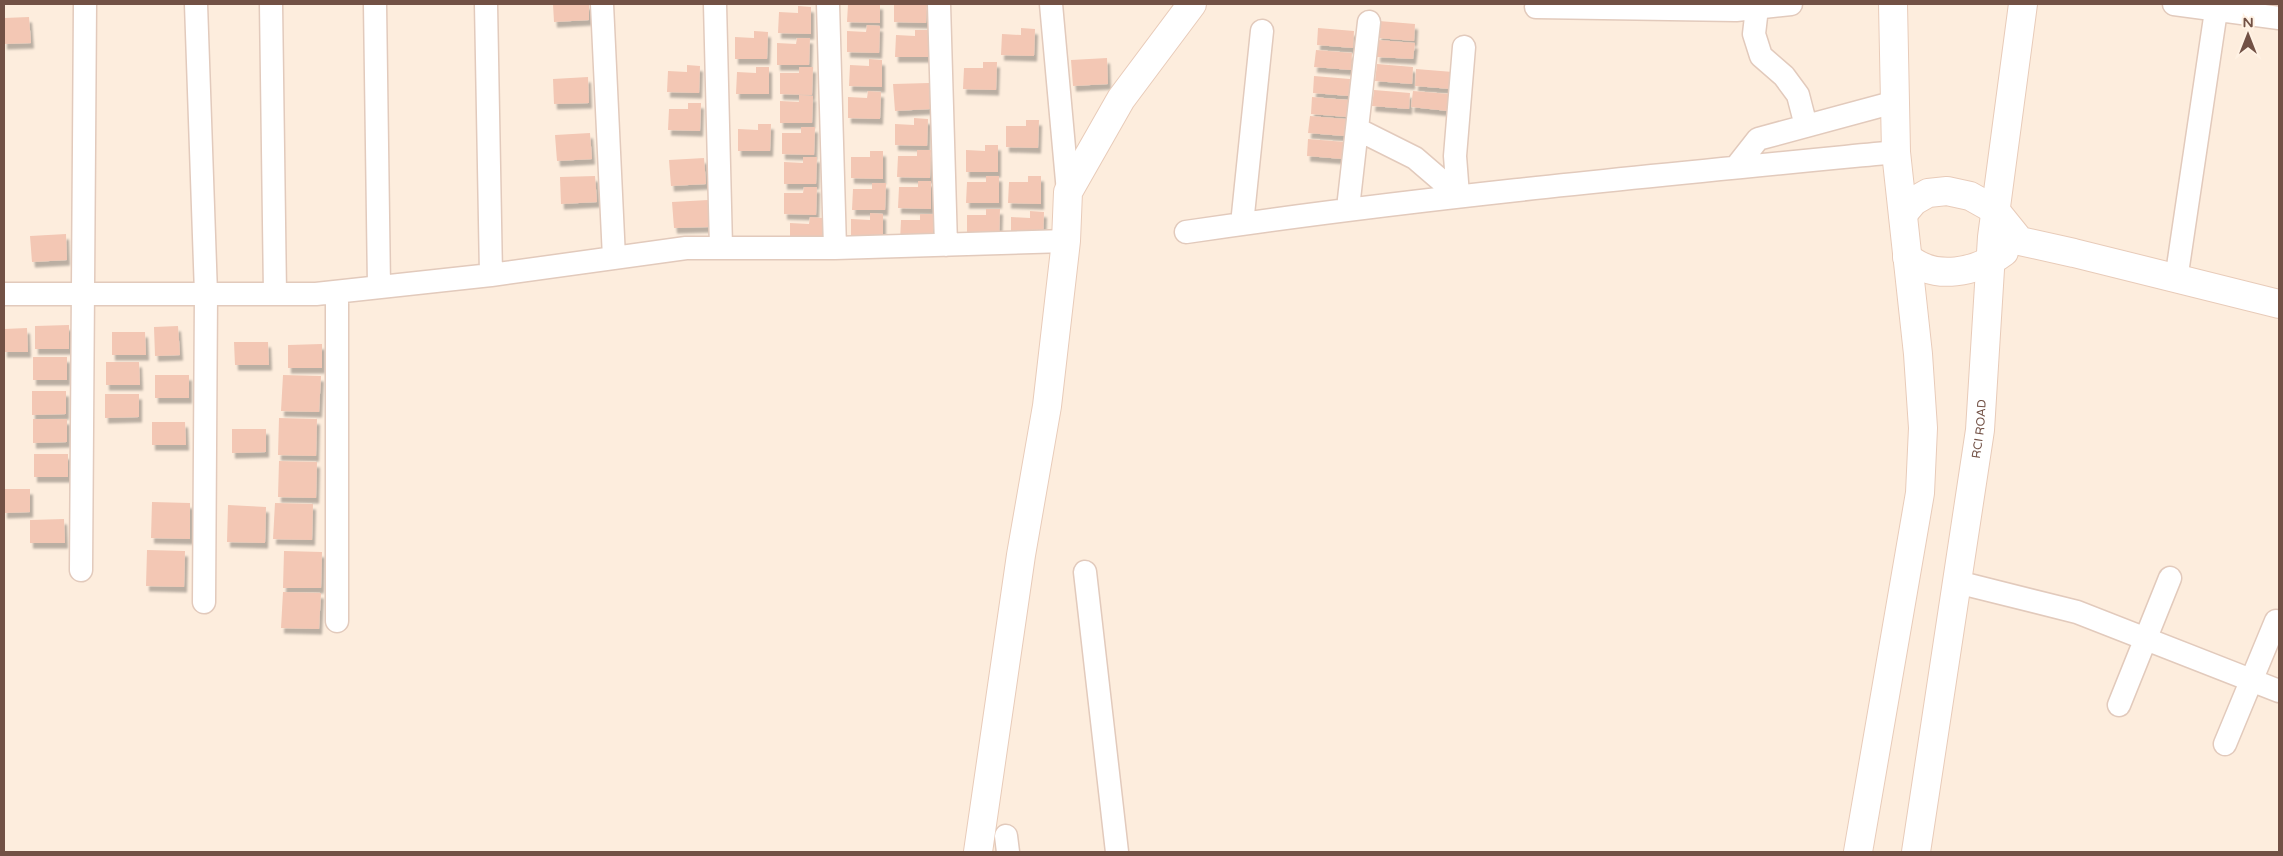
<svg xmlns="http://www.w3.org/2000/svg" width="2283" height="856" font-family="'Varela Round',sans-serif">
<style>
.building{fill:#f3c7b4;filter:url(#shadow)}
.lines{fill:none;stroke-linecap:round;stroke-linejoin:round}
.street-casing{stroke:#e2cabc;stroke-width:25}
.secondary-casing{stroke:#e8cbb9;stroke-width:30}
.street{stroke:#fff;stroke-width:22}
.secondary{stroke:#fff;stroke-width:28}
.labels{text-anchor:middle;stroke-width:4;stroke-linejoin:round;paint-order:stroke}
.street-label{font-size:12px;fill:#725145;stroke:#fff2e4}
</style>
<defs>
<filter id="shadow"><feDropShadow dx="3" dy="5.5" stdDeviation="1" flood-color="#0004"/></filter>
</defs>
<rect width="100%" height="100%" fill="#fdeddd"/>
<path class="building" d="M 553,4 L 589,4 L 589,20 L 554,22 Z
M 848,4 L 880,4 L 880,23 L 847,22 Z
M 894,4 L 927,4 L 926,23 L 894,22 Z
M 798,6 L 811,7 L 811,34 L 778,33 L 779,12 L 798,13 Z
M 29,17 L 31,43 L 4,44 L 4,18 Z
M 1379,21 L 1415,24 L 1414,41 L 1378,38 Z
M 867,25 L 880,26 L 879,53 L 847,52 L 847,31 L 866,32 Z
M 1021,28 L 1035,29 L 1034,56 L 1001,55 L 1002,34 L 1021,35 Z
M 1318,28 L 1354,31 L 1353,48 L 1317,45 Z
M 915,30 L 928,30 L 928,57 L 895,57 L 896,35 L 915,36 Z
M 754,31 L 768,32 L 767,59 L 735,59 L 735,37 L 754,38 Z
M 797,38 L 810,38 L 809,65 L 777,65 L 777,43 L 796,44 Z
M 1378,40 L 1415,43 L 1413,59 L 1377,57 Z
M 1316,50 L 1352,53 L 1351,70 L 1314,67 Z
M 1107,58 L 1108,84 L 1073,86 L 1071,60 Z
M 869,59 L 882,60 L 882,87 L 849,86 L 850,65 L 869,66 Z
M 983,62 L 997,62 L 996,90 L 963,89 L 964,68 L 983,68 Z
M 1377,64 L 1413,67 L 1412,84 L 1375,81 Z
M 687,65 L 700,66 L 699,93 L 667,92 L 668,71 L 687,72 Z
M 756,67 L 769,67 L 769,94 L 736,94 L 737,72 L 756,73 Z
M 799,67 L 813,67 L 812,95 L 780,94 L 780,73 L 799,73 Z
M 1416,69 L 1453,72 L 1451,89 L 1415,86 Z
M 1314,76 L 1350,79 L 1349,96 L 1313,93 Z
M 588,77 L 589,103 L 554,104 L 553,79 Z
M 929,83 L 930,109 L 895,111 L 893,84 Z
M 1374,90 L 1410,93 L 1409,109 L 1372,106 Z
M 868,91 L 881,92 L 880,119 L 848,118 L 848,97 L 867,98 Z
M 1413,91 L 1449,94 L 1448,111 L 1411,107 Z
M 799,95 L 813,96 L 812,123 L 780,123 L 780,101 L 799,102 Z
M 1312,97 L 1348,100 L 1347,117 L 1311,114 Z
M 688,103 L 701,103 L 700,131 L 668,130 L 669,109 L 688,109 Z
M 1310,116 L 1346,119 L 1344,136 L 1308,133 Z
M 914,118 L 928,119 L 927,146 L 895,145 L 895,124 L 914,125 Z
M 1026,120 L 1039,120 L 1038,148 L 1006,147 L 1006,126 L 1026,126 Z
M 758,124 L 771,124 L 770,151 L 738,151 L 738,129 L 758,130 Z
M 801,127 L 815,127 L 814,155 L 782,154 L 782,133 L 801,133 Z
M 590,133 L 592,159 L 557,161 L 555,135 Z
M 1308,139 L 1345,142 L 1343,159 L 1307,156 Z
M 985,145 L 998,145 L 998,172 L 966,172 L 966,150 L 985,151 Z
M 917,150 L 931,150 L 930,178 L 897,177 L 898,156 L 917,156 Z
M 870,151 L 883,151 L 883,179 L 851,178 L 851,157 L 870,157 Z
M 803,157 L 817,157 L 816,184 L 784,184 L 784,162 L 803,163 Z
M 704,158 L 706,184 L 671,186 L 669,160 Z
M 595,176 L 597,202 L 561,204 L 560,177 Z
M 986,176 L 999,176 L 999,203 L 966,203 L 967,182 L 986,182 Z
M 1028,176 L 1041,176 L 1041,204 L 1008,203 L 1009,182 L 1028,182 Z
M 918,181 L 931,181 L 931,209 L 898,208 L 899,187 L 918,187 Z
M 872,183 L 886,183 L 885,210 L 852,210 L 853,189 L 872,189 Z
M 804,187 L 817,187 L 816,215 L 784,214 L 784,193 L 803,193 Z
M 708,200 L 709,227 L 674,228 L 672,202 Z
M 986,209 L 1000,209 L 999,237 L 967,236 L 967,215 L 986,215 Z
M 1030,211 L 1044,212 L 1043,239 L 1011,238 L 1011,217 L 1030,218 Z
M 870,213 L 883,214 L 883,241 L 851,240 L 851,219 L 870,220 Z
M 920,214 L 933,214 L 933,242 L 900,241 L 901,220 L 920,220 Z
M 810,217 L 823,218 L 822,245 L 790,244 L 790,223 L 809,224 Z
M 66,234 L 67,260 L 32,262 L 30,236 Z
M 69,325 L 69,349 L 35,349 L 35,326 Z
M 178,326 L 180,355 L 155,356 L 154,327 Z
M 27,328 L 28,352 L 4,352 L 4,329 Z
M 112,332 L 145,332 L 146,355 L 112,355 Z
M 234,342 L 268,342 L 269,365 L 235,365 Z
M 322,344 L 322,368 L 288,368 L 288,345 Z
M 33,357 L 67,357 L 67,380 L 33,380 Z
M 106,362 L 139,362 L 140,385 L 106,385 Z
M 155,375 L 189,375 L 189,398 L 155,398 Z
M 283,375 L 321,376 L 319,412 L 281,411 Z
M 32,391 L 66,391 L 66,414 L 32,415 Z
M 105,394 L 139,394 L 139,417 L 105,418 Z
M 279,418 L 317,419 L 316,456 L 278,455 Z
M 33,419 L 67,419 L 67,442 L 33,443 Z
M 152,422 L 185,422 L 186,445 L 152,445 Z
M 232,429 L 266,429 L 266,452 L 232,453 Z
M 34,454 L 68,454 L 68,477 L 34,477 Z
M 279,461 L 317,462 L 316,498 L 278,497 Z
M 4,489 L 30,489 L 30,512 L 4,513 Z
M 152,502 L 190,503 L 190,539 L 151,538 Z
M 275,503 L 313,504 L 312,540 L 273,539 Z
M 228,505 L 266,507 L 265,543 L 227,542 Z
M 64,519 L 65,543 L 30,543 L 30,520 Z
M 147,550 L 185,551 L 184,587 L 146,586 Z
M 284,551 L 322,552 L 321,588 L 283,588 Z
M 283,592 L 321,593 L 319,629 L 281,628 Z"/>
<g class="lines">
<defs>
<path id="street" d="M 196,4 L 206,294 L 204,602
M 271,4 L 275,294
M 375,4 L 379,287
M 486,4 L 491,275
M 602,4 L 614,258
M 715,4 L 721,247
M 828,4 L 835,248
M 939,4 L 946,245
M 1051,4 L 1068,192
M 2174,4 L 2279,18
M 1536,7 L 1736,10 L 1791,4
M 1757,8 L 1754,34 L 1761,56 L 1784,76 L 1798,95 L 1806,126
M 1357,129 L 1415,158 L 1458,195
M 1736,167 L 1758,139 L 1895,102
M 1458,195 L 1455,156 L 1464,47
M 1348,208 L 1369,22
M 1242,224 L 1262,31
M 1186,232 C 1422,197 1659,175 1896,152
M 2176,280 L 2217,4
M 337,292 L 337,621
M 4,294 L 316,294 L 491,275 L 686,248 L 835,248 L 1066,241
M 81,570 L 85,4
M 1085,572 L 1117,852
M 1957,582 L 2077,612 L 2279,691
M 2119,705 L 2170,578
M 2225,744 L 2276,621
M 1006,836 L 1008,852"/>
<g id="secondary">
<path d="M 1903,214 L 1914,201 L 1928,193 L 1947,191 L 1970,196 L 1995,210 L 2020,241 L 2074,253 L 2279,304"/>
<path d="M 1907,257 C 1935,282 1977,272 2004,252"/>
<path d="M 978,852 L 1021,555 L 1047,406 L 1066,241 L 1068,192 L 1121,99 L 1192,4"/>
<path d="M 1858,852 L 1920,493 L 1923,428 L 1918,354 L 1896,152 L 1893,4"/>
<path id="s1" d="M 1916,852 L 1980,430 L 1992,237 L 2023,4"/>
</g>
</defs>
<use href="#street" class="street-casing"/>
<use href="#secondary" class="secondary-casing"/>
<use href="#street" class="street"/>
<use href="#secondary" class="secondary"/>
</g>
<g class="labels">
<g class="street-label">
<text dy="4" stroke="none"><textPath href="#s1" startOffset="428">RCI ROAD</textPath></text>
</g>
</g>
<rect width="2283" height="856" fill="none" stroke="#725145" stroke-width="10"/>
<g transform="translate(2248 35)" stroke="#fff2e4" stroke-width="4" paint-order="stroke">
<path d="M0-4L9 19L0 12L-9 19Z" fill="#725145"/>
<text y="-8" font-size="14" font-weight="bold" text-anchor="middle" fill="#725145">N</text>
</g>
</svg>
